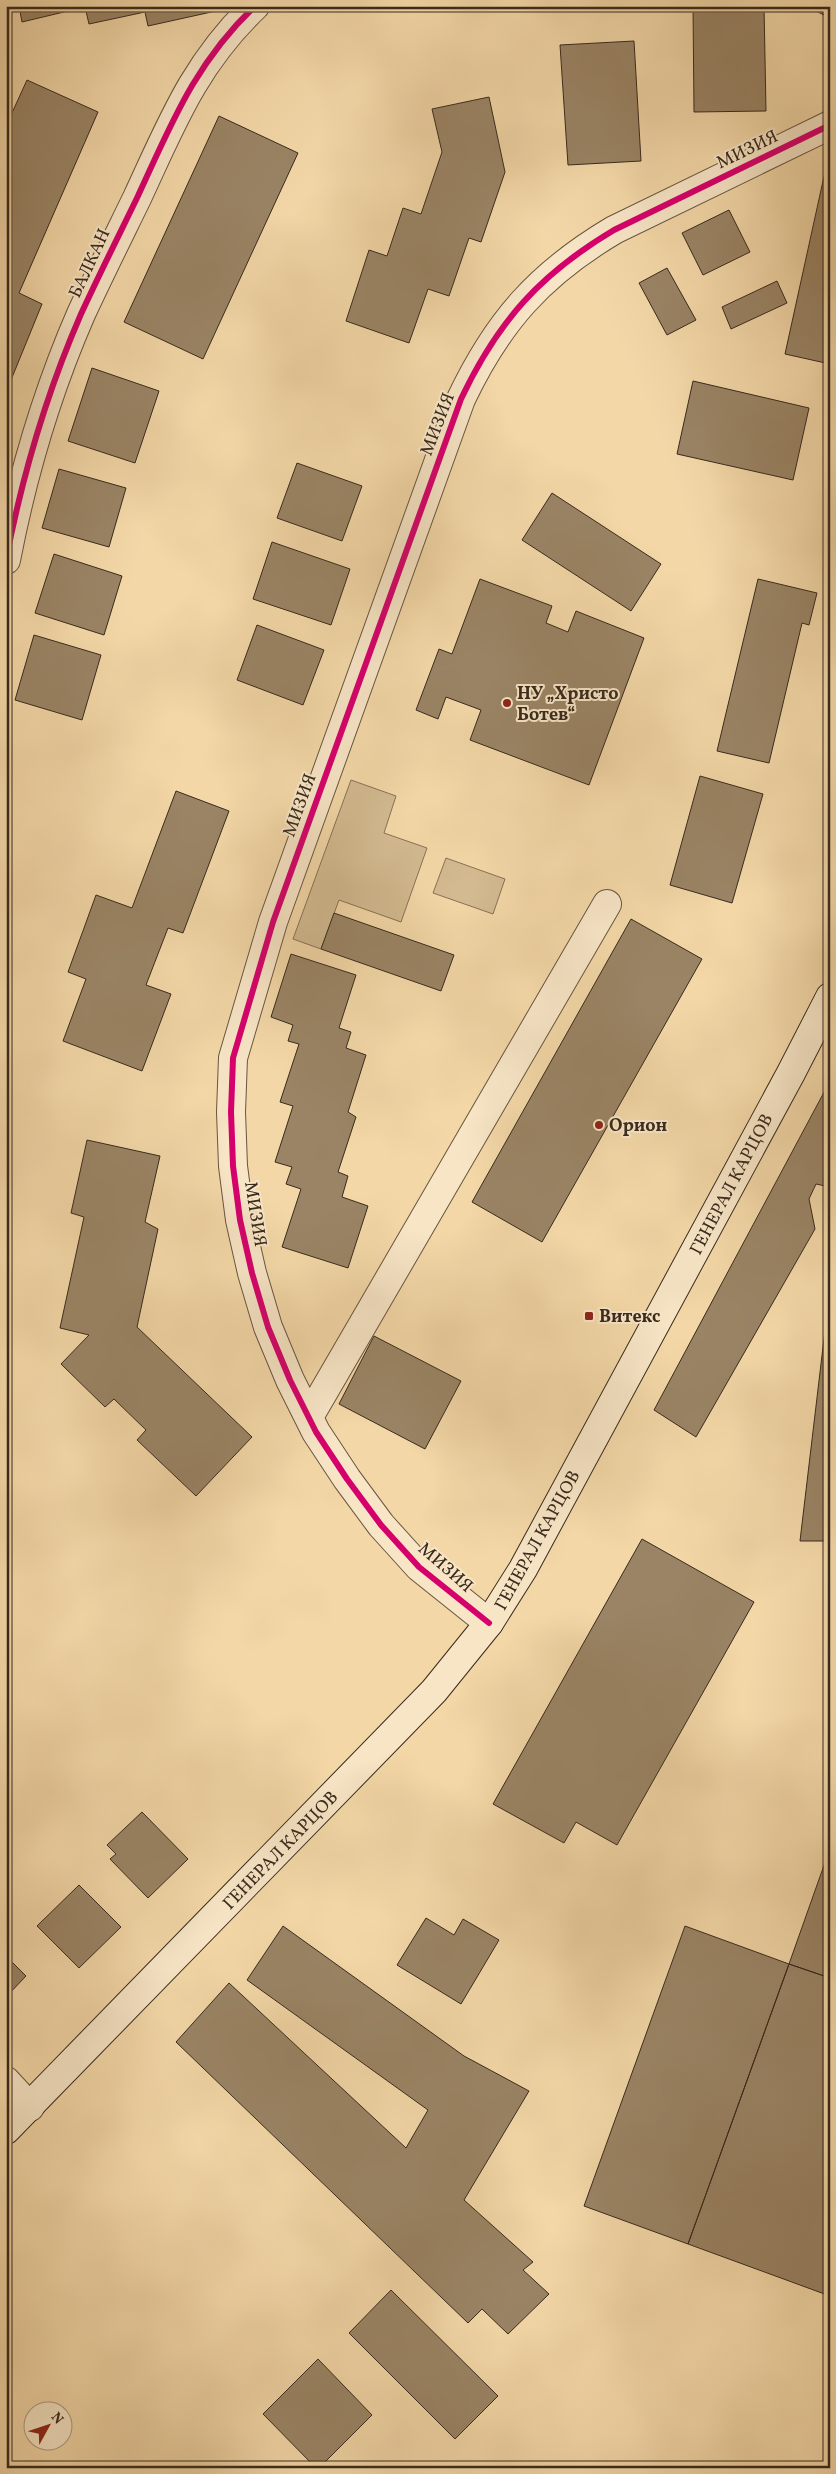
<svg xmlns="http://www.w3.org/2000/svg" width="836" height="2474" font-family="Vollkorn,serif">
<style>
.green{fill:#d3ba90;stroke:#867256}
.building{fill:#9a8465;stroke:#392a1d}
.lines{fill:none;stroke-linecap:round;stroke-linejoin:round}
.minor-casing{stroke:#685540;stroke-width:30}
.secondary-casing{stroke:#392a1d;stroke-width:30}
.minor{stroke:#f7e5c6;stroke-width:28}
.secondary{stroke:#f7e5c6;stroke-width:28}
.cycleway-casing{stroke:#f7e5c6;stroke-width:9}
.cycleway{stroke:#d6006c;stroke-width:6}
.poi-dot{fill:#8f2418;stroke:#f7e5c6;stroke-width:2}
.labels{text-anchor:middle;stroke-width:4;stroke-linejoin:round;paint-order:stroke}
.street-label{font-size:18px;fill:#392a1d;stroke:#f7e5c6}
.poi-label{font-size:18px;font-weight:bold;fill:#392a1d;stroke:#f7e5c6;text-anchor:start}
</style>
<rect width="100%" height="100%" fill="#f3d7a7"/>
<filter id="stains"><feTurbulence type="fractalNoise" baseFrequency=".004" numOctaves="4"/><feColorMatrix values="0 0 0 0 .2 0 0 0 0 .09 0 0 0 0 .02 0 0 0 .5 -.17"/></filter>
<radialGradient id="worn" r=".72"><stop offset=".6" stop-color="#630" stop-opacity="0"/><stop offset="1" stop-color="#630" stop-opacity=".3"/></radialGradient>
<path class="green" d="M 351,780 L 396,796 L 384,833 L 427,848 L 401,922 L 339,900 L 321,949 L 293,939 Z
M 446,858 L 505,879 L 493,914 L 433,893 Z"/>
<path class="building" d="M 19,6 L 224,6 L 225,9 L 148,26 L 145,12 L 89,24 L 85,7 L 22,22 Z
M 693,6 L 764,6 L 766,111 L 694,112 Z
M 811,6 L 830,6 L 830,18 L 810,8 Z
M 634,41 L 641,161 L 568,165 L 560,45 Z
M 27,80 L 98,112 L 19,293 L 42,304 L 11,380 L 6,379 L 6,126 Z
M 489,97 L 505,172 L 481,242 L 469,238 L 449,296 L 428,289 L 409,343 L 346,321 L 369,250 L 387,256 L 403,208 L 421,214 L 442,152 L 432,109 Z
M 219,116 L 298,153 L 203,359 L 124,322 Z
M 830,149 L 830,364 L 785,354 Z
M 729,210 L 750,252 L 703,275 L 682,233 Z
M 667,268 L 696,320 L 667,335 L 639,283 Z
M 777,281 L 787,303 L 731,329 L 722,307 Z
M 92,368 L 159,391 L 135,463 L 68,441 Z
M 6,379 L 11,380 L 6,392 Z
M 693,381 L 809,408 L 793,480 L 677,454 Z
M 297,463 L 362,486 L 342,541 L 277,518 Z
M 59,469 L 126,488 L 109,547 L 42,528 Z
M 552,493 L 661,564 L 631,611 L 522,540 Z
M 272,542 L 350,569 L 331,625 L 253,599 Z
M 54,554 L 122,576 L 104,635 L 35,613 Z
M 480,579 L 552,606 L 546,623 L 568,632 L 576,611 L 644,638 L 589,785 L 470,740 L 481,710 L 446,697 L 438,719 L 416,710 L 439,649 L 452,654 Z
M 758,579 L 817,593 L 809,625 L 802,623 L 769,763 L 717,751 Z
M 257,625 L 324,650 L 303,705 L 237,680 Z
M 34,635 L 101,655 L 82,720 L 15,700 Z
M 700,776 L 763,794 L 732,903 L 670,885 Z
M 176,791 L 229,811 L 183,933 L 168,928 L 146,985 L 171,994 L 142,1071 L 63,1041 L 86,979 L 68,972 L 96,895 L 132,908 Z
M 334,913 L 454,955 L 441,991 L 321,949 Z
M 631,919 L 702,959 L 542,1242 L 472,1202 Z
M 291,954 L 356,975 L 339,1028 L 351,1032 L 346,1048 L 366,1055 L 348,1112 L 356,1117 L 338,1172 L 348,1176 L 342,1197 L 368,1206 L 348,1268 L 282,1247 L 301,1189 L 286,1184 L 292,1167 L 275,1162 L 293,1106 L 280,1102 L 299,1044 L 288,1041 L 293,1025 L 271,1017 Z
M 830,1081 L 830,1187 L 816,1184 L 809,1199 L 815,1229 L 696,1437 L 654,1410 Z
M 87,1140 L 160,1156 L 145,1222 L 158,1229 L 137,1327 L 252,1437 L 196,1496 L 137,1440 L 146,1430 L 114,1399 L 105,1407 L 61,1364 L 89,1335 L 60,1328 L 84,1217 L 71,1213 Z
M 830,1288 L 830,1541 L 800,1541 Z
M 374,1336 L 461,1381 L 425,1449 L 339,1404 Z
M 642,1539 L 754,1602 L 617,1845 L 576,1822 L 564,1843 L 493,1804 Z
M 142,1812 L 188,1859 L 148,1898 L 110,1859 L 116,1854 L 107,1845 Z
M 828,1854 L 830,1855 L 830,1978 L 789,1964 Z
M 79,1885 L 121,1927 L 79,1968 L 37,1926 Z
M 426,1918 L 454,1935 L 463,1919 L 499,1940 L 461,2004 L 397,1965 Z
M 283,1926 L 464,2056 L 529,2091 L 464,2200 L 533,2262 L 523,2270 L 549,2294 L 508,2334 L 482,2309 L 468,2323 L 176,2042 L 229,1983 L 406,2148 L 428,2110 L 247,1980 Z
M 685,1926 L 789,1964 L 688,2244 L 584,2206 Z
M 6,1956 L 26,1976 L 6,1997 Z
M 789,1964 L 830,1978 L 830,2296 L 688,2244 Z
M 391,2290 L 498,2396 L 455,2439 L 349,2333 Z
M 318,2359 L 372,2415 L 319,2468 L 316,2468 L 263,2414 Z"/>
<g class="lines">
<defs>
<path id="minor" d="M 6,560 C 22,477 47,392 81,314 C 99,275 118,237 137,198 C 171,125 194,64 255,6
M 309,1417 L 607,904
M 489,1623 L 419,1567 L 381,1525 L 347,1479 L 316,1432 L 290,1380 L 268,1327 L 252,1273 L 240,1220 L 233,1166 L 231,1112 L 233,1058 L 273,922 L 461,399 C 498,321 540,274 614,230 L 830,125
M 6,2081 L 30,2107"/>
<path id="secondary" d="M 6,2130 L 434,1691 L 489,1623 L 523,1569 L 791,1073 L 830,997"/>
</defs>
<use href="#minor" class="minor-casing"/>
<use href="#secondary" class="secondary-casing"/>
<use href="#minor" class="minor"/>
<use href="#secondary" class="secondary"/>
<defs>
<path id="cycleway" d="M 6,560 C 22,477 47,392 81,314 C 99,275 118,237 137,198 C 171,125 194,64 255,6
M 489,1623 L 419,1567 L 381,1525 L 347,1479 L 316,1432 L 290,1380 L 268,1327 L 252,1273 L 240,1220 L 233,1166 L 231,1112 L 233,1058 L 273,922 L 461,399 C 498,321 540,274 614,230 L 830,125"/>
</defs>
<use href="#cycleway" class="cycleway-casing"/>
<use href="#cycleway" class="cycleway"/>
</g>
<g class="poi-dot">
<circle cx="507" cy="703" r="5"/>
<circle cx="599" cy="1125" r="5"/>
<rect x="584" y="1311" width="10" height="10" rx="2.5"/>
</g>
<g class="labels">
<g class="street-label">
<text transform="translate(747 149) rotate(-26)" y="6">МИЗИЯ</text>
<text transform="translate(89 263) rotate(-65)" y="6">БАЛКАН</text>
<text transform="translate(437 424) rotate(-69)" y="6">МИЗИЯ</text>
<text transform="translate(299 805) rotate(-70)" y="6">МИЗИЯ</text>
<text transform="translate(731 1184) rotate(-62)" y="6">ГЕНЕРАЛ КАРЦОВ</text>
<text transform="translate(256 1214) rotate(81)" y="6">МИЗИЯ</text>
<text transform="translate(537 1540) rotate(-61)" y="6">ГЕНЕРАЛ КАРЦОВ</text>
<text transform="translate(446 1567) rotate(41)" y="6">МИЗИЯ</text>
<text transform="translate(280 1850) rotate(-46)" y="6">ГЕНЕРАЛ КАРЦОВ</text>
</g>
<g class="poi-label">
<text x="517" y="699">НУ „Христо<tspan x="517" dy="21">Ботев“</tspan></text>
<text x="609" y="1131">Орион</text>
<text x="599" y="1322">Витекс</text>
</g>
</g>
<rect width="836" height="2474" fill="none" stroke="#f3d7a7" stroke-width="25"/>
<rect x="8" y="8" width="821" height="2459" fill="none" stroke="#392a1d" stroke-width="2.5"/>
<rect x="12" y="12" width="811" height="2449" fill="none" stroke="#392a1d"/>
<g transform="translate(48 2426) rotate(50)"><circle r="24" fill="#f7e5c6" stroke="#ab9a82"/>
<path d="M0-4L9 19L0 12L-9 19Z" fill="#8f2418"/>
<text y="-8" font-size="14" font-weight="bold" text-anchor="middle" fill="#392a1d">N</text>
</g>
<rect width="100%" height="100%" filter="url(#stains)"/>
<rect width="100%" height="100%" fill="url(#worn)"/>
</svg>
